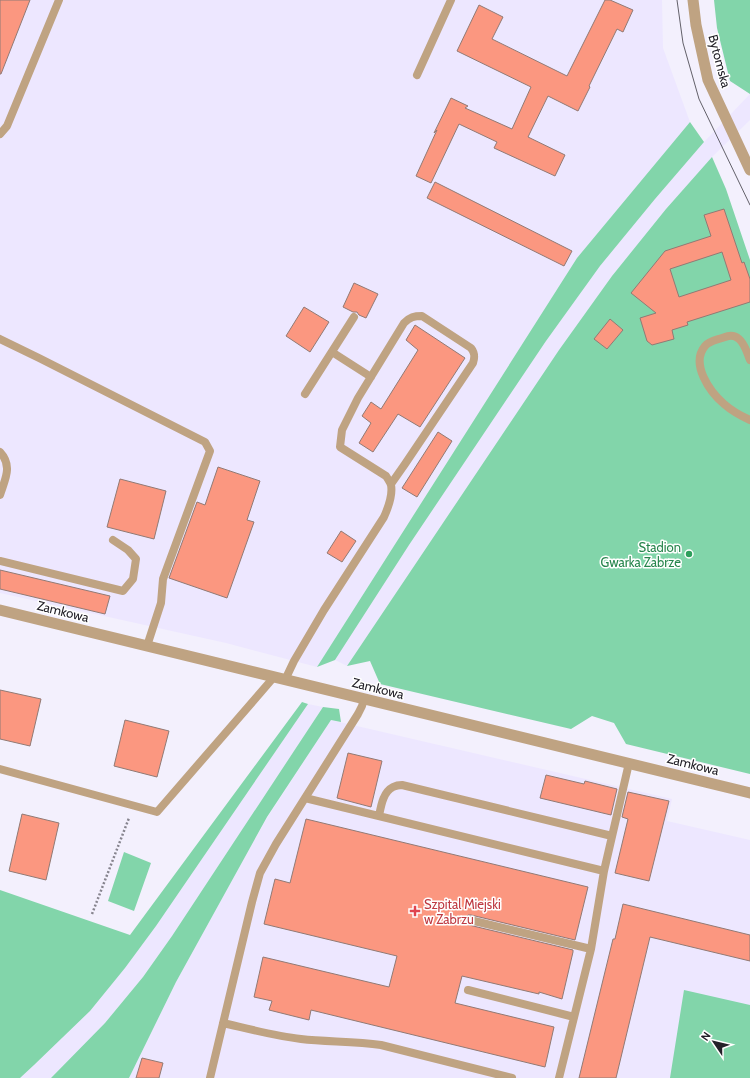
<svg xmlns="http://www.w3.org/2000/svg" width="750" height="1078" font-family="Cabin,sans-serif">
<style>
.built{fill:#ede7ff}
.green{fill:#82d5aa}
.building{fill:#fb9780;stroke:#917a74;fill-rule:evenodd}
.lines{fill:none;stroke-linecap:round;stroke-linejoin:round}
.path{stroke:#86848e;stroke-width:2.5;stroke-dasharray:2 2;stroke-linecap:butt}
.service{stroke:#bfa382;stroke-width:8}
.minor{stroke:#bfa382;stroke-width:11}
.tertiary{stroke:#bfa382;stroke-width:11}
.tram{stroke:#626069;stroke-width:1}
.leisure-dot{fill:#2e9e5b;stroke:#fff;stroke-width:1.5}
.health-dot{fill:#e0444e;stroke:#fff;stroke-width:1.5}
.labels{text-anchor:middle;stroke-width:3;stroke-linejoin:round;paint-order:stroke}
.street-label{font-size:13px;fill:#232129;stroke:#fff}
.leisure-label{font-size:13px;fill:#27864d;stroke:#fff;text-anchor:end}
.health-label{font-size:13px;fill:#be3a42;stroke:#fff;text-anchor:start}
</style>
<rect width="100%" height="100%" fill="#f3f0fd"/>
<path class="built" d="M 0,0 L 662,0 L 663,48 L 690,122 L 577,258 L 317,667 L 226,643 L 0,593 Z
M 750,94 L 750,120 L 712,157 L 666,209 L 612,276 L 559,350 L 347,666 L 335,660 L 409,545 L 546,341 L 600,266 L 655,199 L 704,142 Z
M 308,704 L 323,707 L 172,936 L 143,977 L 105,1023 L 51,1078 L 20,1078 L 34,1065 L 90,1011 L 125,968 L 156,926 Z
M 331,720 L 672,799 L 667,821 L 750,840 L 750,1078 L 129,1078 L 176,982 L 265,821 Z"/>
<path class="green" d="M 714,0 L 750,0 L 750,94 L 730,81 L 717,28 Z
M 690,122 L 704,142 L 655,199 L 600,266 L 546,341 L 409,545 L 335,660 L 317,667 L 577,258 Z
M 712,157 L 726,189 L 750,260 L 750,774 L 626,744 L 614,723 L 592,716 L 571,729 L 380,684 L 370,661 L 347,666 L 559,350 L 612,276 L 666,209 Z
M 302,702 L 308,704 L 156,926 L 125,968 L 90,1011 L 34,1065 L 20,1078 L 0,1078 L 0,890 L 130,935 Z
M 323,707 L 339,709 L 341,722 L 331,720 L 267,817 L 176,982 L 129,1078 L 51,1078 L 105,1023 L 143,977 L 172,936 Z
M 124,852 L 151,863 L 134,911 L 108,901 Z
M 684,990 L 750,1005 L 750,1078 L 670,1078 Z"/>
<path class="building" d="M 0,0 L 30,0 L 1,74 L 0,74 Z
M 605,0 L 610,0 L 633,10 L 623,32 L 617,29 L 589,86 L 590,87 L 578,111 L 548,96 L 528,137 L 565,155 L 555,176 L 494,148 L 497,142 L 459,124 L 431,183 L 416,176 L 437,130 L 434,133 L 451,98 L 468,106 L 465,108 L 512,129 L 531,87 L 457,51 L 479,5 L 503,17 L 492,39 L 567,76 Z
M 435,182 L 572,251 L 564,266 L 427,198 Z
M 724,209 L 742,263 L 744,262 L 750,279 L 750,302 L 687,322 L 688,325 L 672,330 L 674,339 L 652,345 L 647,341 L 640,318 L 656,313 L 631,293 L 665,251 L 711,236 L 704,215 ZM 722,252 L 731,280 L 679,297 L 670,269 Z
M 354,283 L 378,294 L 366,318 L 359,315 L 357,312 L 353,312 L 343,307 Z
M 304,307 L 329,322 L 310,352 L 286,336 Z
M 610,319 L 623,330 L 607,349 L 594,339 Z
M 415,325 L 465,358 L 420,427 L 398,414 L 373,452 L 359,443 L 371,423 L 362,416 L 371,402 L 381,409 L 418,350 L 406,340 Z
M 438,432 L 452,441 L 417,497 L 402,488 Z
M 218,467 L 260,481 L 247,520 L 254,522 L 227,598 L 169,578 L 197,502 L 205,505 Z
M 120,479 L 166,491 L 154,539 L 107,527 Z
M 341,531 L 356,541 L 342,562 L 327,553 Z
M 0,570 L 110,596 L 105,614 L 0,589 Z
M 0,690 L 41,699 L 30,746 L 0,739 Z
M 125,720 L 169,731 L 157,777 L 114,766 Z
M 348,753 L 382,761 L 371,807 L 337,798 Z
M 546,775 L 584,784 L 585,781 L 617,789 L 611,815 L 540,798 Z
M 628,792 L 669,801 L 649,881 L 615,873 L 628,819 L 622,817 Z
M 22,814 L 59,823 L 46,880 L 9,871 Z
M 306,819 L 588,887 L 575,940 L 471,915 L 468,915 L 465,918 L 465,922 L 469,925 L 573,950 L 573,952 L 562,999 L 539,992 L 539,994 L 462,976 L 455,1003 L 554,1027 L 545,1067 L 311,1010 L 309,1020 L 269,1010 L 272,1001 L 254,997 L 263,957 L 389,987 L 397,956 L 264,924 L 275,879 L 290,883 Z
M 623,904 L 750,935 L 750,961 L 650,937 L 616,1078 L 579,1078 L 613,939 L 615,939 Z
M 142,1058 L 163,1063 L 159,1078 L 136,1078 Z"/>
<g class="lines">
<path class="path" d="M 92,914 L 129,818"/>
<path class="service" d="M 417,75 L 451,0
M 0,134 L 7,126 L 59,0
M 0,339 L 39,358 L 205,442 L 210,451 L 163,579 L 161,603 L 147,646
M 332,352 L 371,377
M 750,360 C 747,353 745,344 739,339 C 733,334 728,336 722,338 C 716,340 709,341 705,346 C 690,364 710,392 724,404 C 732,411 741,416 750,420
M 305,394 L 354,317
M 0,452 C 13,466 5,479 0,495
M 0,561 L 123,591 L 133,579 L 136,559 L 128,550 L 113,540
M 285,680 L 294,661 L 324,610 L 384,517 C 388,508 393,495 391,485 C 390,482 388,479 386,476 L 340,447 L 342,430 L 358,398 L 404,323 C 410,317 414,316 422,316 L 471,348 C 475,353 475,357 473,363 L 405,464 L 391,484
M 0,769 L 157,812 L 274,677
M 305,798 L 604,871
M 379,816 C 381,806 383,792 393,787 C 395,786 399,785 402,785 L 612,836
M 470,920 L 591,949
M 468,990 L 574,1017
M 223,1023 C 249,1029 275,1036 301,1039 C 327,1042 354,1041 381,1045 L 512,1078
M 210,1078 L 252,902 L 260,873 L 276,844 L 358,714 L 362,706 L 364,699
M 559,1078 L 591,949 L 604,871 L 629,763"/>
<path class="minor" d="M 0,610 L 750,793"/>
<path class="tertiary" d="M 693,0 L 696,25 L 708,80 L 750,170"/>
<path class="tram" d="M 677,0 L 683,43 L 699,99 L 750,205"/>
</g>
<circle class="leisure-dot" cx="689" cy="554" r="4"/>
<path class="health-dot" d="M413 905h4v4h4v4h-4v4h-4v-4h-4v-4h4z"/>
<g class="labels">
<g class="street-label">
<text transform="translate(720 61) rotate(75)" y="5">Bytomska</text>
<text transform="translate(63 611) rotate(14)" y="5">Zamkowa</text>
<text transform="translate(378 688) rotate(14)" y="5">Zamkowa</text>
<text transform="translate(693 764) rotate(14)" y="5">Zamkowa</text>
</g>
<g class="leisure-label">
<text x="681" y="552">Stadion<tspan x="681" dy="15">Gwarka Zabrze</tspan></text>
</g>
<g class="health-label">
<text x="424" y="909">Szpital Miejski<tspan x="424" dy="15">w Zabrzu</tspan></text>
</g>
</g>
<g transform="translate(714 1042) rotate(305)" stroke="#ffffff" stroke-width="3" paint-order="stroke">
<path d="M0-3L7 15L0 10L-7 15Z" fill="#232129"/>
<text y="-6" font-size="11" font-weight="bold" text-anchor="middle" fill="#232129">N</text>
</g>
</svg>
